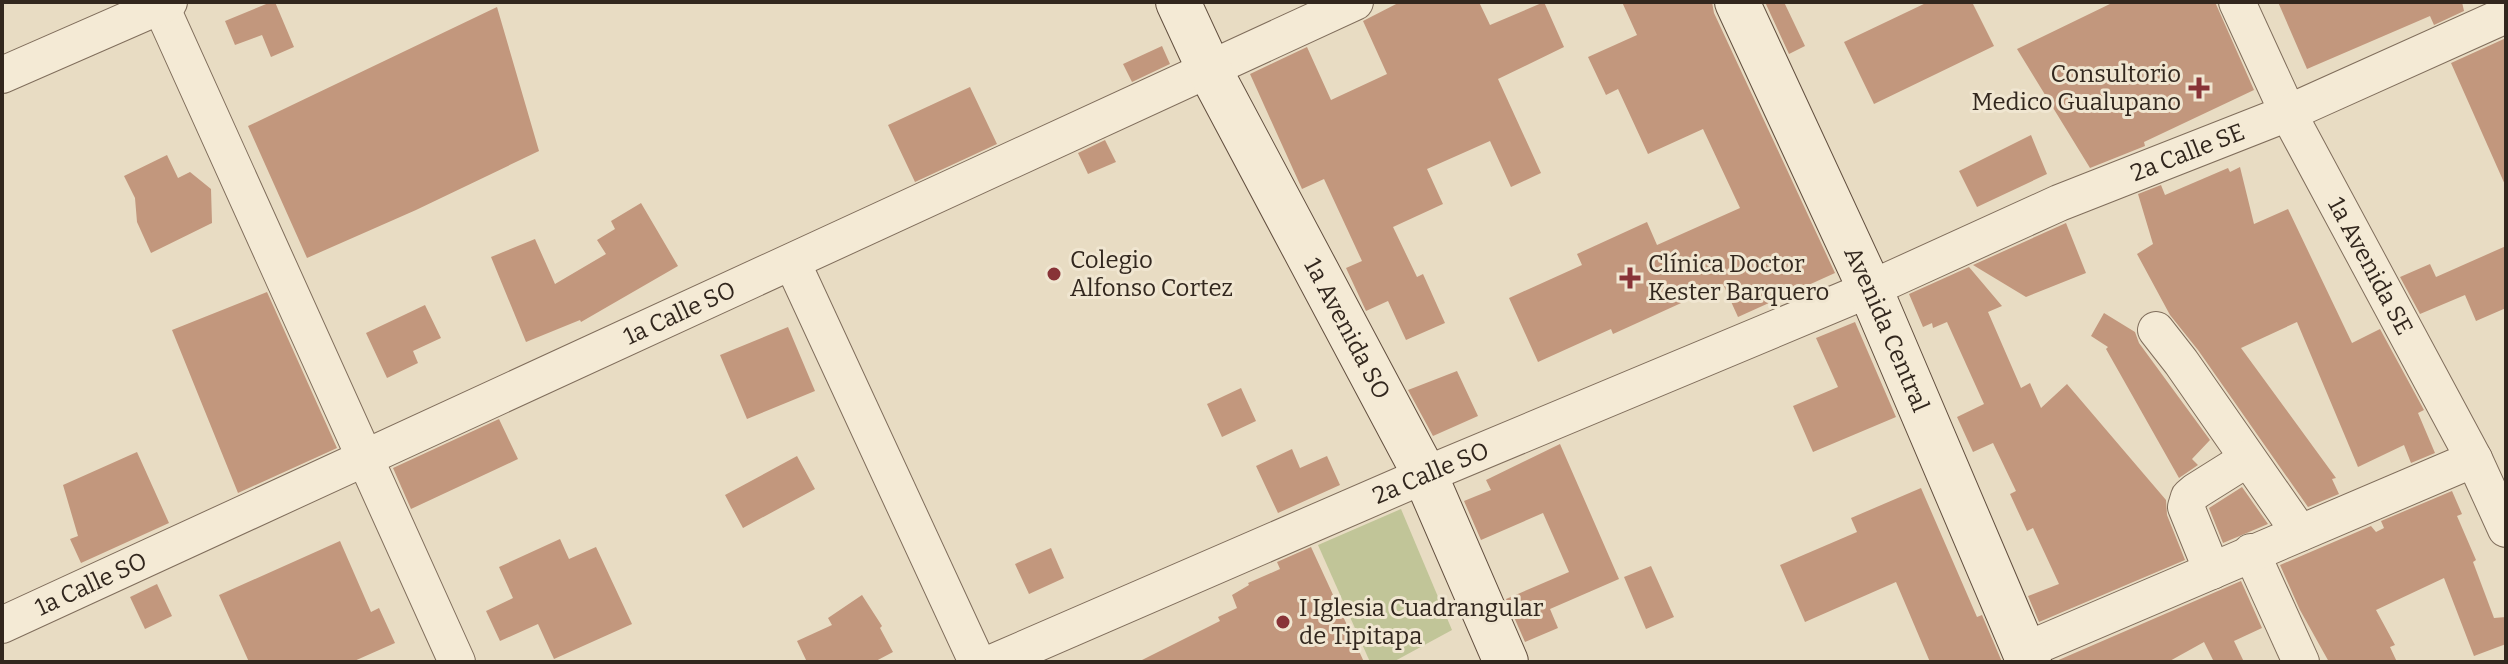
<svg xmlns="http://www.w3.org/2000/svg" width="2508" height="664" font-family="Bitter,serif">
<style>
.green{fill:#c1c598}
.building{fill:#c2977d}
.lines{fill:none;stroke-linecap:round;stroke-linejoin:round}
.street-casing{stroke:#806e5c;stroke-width:38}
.secondary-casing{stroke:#624f3f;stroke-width:46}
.street{stroke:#f4ead5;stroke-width:36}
.secondary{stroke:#f4ead5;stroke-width:44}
.poi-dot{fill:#883337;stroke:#f0e6d1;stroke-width:3}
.labels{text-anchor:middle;stroke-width:6;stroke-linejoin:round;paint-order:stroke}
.poi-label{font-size:24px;fill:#32271e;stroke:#f0e6d1;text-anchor:start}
.street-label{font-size:24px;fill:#32271e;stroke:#f0e6d1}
</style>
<rect width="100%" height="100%" fill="#e8dcc3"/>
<path class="green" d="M 1401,509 L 1452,630 L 1393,662 L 1370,662 L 1318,545 Z"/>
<path class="building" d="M 271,2 L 275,2 L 294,47 L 271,57 L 262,35 L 235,45 L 225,21 Z
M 1400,2 L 1479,2 L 1490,25 L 1544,2 L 1564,47 L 1498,79 L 1541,173 L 1511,187 L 1490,141 L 1427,169 L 1443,204 L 1393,227 L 1417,277 L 1423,274 L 1445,323 L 1406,340 L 1388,301 L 1366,311 L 1346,268 L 1362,261 L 1324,179 L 1302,189 L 1250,74 L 1307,47 L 1331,100 L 1387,74 L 1363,21 Z
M 1622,2 L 1712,2 L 1714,13 L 1835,273 L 1738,317 L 1723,284 L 1613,334 L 1611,329 L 1538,362 L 1509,298 L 1582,265 L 1577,254 L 1647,222 L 1657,245 L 1740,208 L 1703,129 L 1648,154 L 1618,89 L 1606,95 L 1588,57 L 1637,35 Z
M 1765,2 L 1784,2 L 1805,46 L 1789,54 Z
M 1928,2 L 1972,2 L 1994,46 L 1874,104 L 1844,42 Z
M 2114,2 L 2215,2 L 2254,90 L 2144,142 L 2145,146 L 2090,168 L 2017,49 Z
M 2278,2 L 2462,2 L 2464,11 L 2434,25 L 2430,16 L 2307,69 Z
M 497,7 L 539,151 L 416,210 L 307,258 L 248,126 Z
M 2506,38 L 2506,187 L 2451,63 Z
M 1162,46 L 1170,64 L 1132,82 L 1123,64 Z
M 970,87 L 997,144 L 915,182 L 888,125 Z
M 2031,135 L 2047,174 L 1977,207 L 1959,171 Z
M 1105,140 L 1116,162 L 1088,174 L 1078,153 Z
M 167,155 L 178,178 L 190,172 L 211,189 L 212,223 L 151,253 L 137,222 L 135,198 L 124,176 Z
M 2240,167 L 2254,224 L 2288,209 L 2352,343 L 2380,329 L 2424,410 L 2418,413 L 2435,453 L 2411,463 L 2404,445 L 2358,467 L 2297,322 L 2241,348 L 2336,478 L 2332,479 L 2339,494 L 2308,507 L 2198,350 L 2170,315 L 2137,254 L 2153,244 L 2138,194 L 2161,185 L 2165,195 L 2228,168 L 2230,172 Z
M 641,203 L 678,266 L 581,322 L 580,320 L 526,342 L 491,257 L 535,239 L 555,284 L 606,254 L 597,240 L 615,229 L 611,221 Z
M 2066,223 L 2086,273 L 2026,297 L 1973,265 Z
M 2506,246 L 2506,308 L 2476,321 L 2465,295 L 2420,314 L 2400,277 L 2430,264 L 2436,277 Z
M 1969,267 L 2002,306 L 1988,312 L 2021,388 L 2030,383 L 2041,408 L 2067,384 L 2166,500 L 2167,515 L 2185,560 L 2039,622 L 2028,596 L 2059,584 L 2033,528 L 2027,531 L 2010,494 L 2016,491 L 1993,443 L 1973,452 L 1957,417 L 1984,404 L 1947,322 L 1933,328 L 1932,323 L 1923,327 L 1909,294 Z
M 267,292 L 337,448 L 238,493 L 172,330 Z
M 425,305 L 441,338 L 413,351 L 418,363 L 387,378 L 366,333 Z
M 2104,313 L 2135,332 L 2139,343 L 2210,440 L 2192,459 L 2198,465 L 2179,478 L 2106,349 L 2108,347 L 2091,336 Z
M 1855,322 L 1896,417 L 1813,452 L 1793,406 L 1838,387 L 1816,338 Z
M 788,327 L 815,391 L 747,419 L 720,355 Z
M 1457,371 L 1478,416 L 1433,436 L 1408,390 Z
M 1241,388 L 1256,421 L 1222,437 L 1207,404 Z
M 499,419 L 518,459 L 411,509 L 393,468 Z
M 1560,444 L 1619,579 L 1550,609 L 1558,628 L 1525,642 L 1506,599 L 1569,572 L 1543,513 L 1481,540 L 1464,501 L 1491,490 L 1486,480 Z
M 1292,449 L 1300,468 L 1327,456 L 1340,485 L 1278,513 L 1256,466 Z
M 137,452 L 169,523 L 81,563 L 70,539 L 78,536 L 63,485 Z
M 797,456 L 815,489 L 743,528 L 725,495 Z
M 2242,487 L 2268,524 L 2223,543 L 2209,508 Z
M 1921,488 L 1977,617 L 1982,615 L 2002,662 L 1930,662 L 1896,582 L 1805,622 L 1780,565 L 1857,532 L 1851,518 Z
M 2452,491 L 2462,514 L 2457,516 L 2476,560 L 2473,562 L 2494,618 L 2506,617 L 2506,644 L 2474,656 L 2444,578 L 2376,610 L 2395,645 L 2390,647 L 2397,662 L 2329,662 L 2300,610 L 2280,565 L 2371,526 L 2376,532 L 2384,528 L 2381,521 Z
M 560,539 L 569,559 L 596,547 L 632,624 L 554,659 L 538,624 L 500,641 L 486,611 L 513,598 L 499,567 Z
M 340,541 L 371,612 L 379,608 L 395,643 L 352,662 L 249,662 L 219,595 Z
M 1311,547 L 1364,662 L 1138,662 L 1220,621 L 1218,617 L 1237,608 L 1232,595 L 1249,585 L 1248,583 L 1280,569 L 1277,562 Z
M 1051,548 L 1064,578 L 1029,594 L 1015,564 Z
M 1651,566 L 1674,617 L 1646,629 L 1624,577 Z
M 2241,581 L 2262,628 L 2234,641 L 2244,662 L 2214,662 L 2204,642 L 2168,662 L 2054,662 Z
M 157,584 L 172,616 L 145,629 L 130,597 Z
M 862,595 L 882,626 L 880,628 L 893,652 L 874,662 L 807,662 L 797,641 L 832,625 L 828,618 Z"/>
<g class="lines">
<defs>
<g id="street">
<path d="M 159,2 L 457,662"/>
<path id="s1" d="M 2237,2 L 2288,113 L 2474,459 L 2506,529"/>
<path d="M 2,75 L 169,2"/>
<path d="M 792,262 L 977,662"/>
<path d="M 2156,330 L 2181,362 L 2300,533"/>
<path d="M 2251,552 L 2301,662"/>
<path d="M 2212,571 L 2186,507 L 2189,497 L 2196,491 L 2247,459"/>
<path id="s2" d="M 2,625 L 1355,2"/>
<path d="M 2024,651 L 2474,459"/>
<path id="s3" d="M 994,662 L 1425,475 L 1870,289 L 2059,203 L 2288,113 L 2506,15"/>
</g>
<g id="secondary">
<path id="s4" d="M 1178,2 L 1209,69 L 1425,475 L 1506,662"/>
<path id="s5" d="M 1737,2 L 1870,289 L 2029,662"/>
</g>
</defs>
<use href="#street" class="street-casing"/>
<use href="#secondary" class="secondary-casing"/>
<use href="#street" class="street"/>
<use href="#secondary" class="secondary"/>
</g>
<g class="poi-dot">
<path d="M2195 76h8v8h8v8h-8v8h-8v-8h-8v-8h8z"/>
<circle cx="1054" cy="274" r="8"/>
<path d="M1626 266h8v8h8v8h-8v8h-8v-8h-8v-8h8z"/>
<circle cx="1283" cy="622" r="8"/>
</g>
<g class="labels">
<g class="poi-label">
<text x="2181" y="82" text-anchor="end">Consultorio<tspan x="2181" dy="28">Medico Gualupano</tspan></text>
<text x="1070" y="268">Colegio<tspan x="1070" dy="28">Alfonso Cortez</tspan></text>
<text x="1648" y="272">Clínica Doctor<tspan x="1648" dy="28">Kester Barquero</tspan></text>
<text x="1299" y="616">I Iglesia Cuadrangular<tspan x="1299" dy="28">de Tipitapa</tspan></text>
</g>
<g class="street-label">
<text dy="8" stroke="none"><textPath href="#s3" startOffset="1298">2a Calle SE</textPath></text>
<text dy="8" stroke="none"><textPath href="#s1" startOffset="296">1a Avenida SE</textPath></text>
<text dy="8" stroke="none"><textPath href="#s2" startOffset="746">1a Calle SO</textPath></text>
<text dy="8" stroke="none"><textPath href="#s4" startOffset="368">1a Avenida SO</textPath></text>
<text dy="8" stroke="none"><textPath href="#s5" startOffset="360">Avenida Central</textPath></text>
<text dy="8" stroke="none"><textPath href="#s3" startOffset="476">2a Calle SO</textPath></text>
<text dy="8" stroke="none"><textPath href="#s2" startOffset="98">1a Calle SO</textPath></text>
</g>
</g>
<rect width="2508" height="664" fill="none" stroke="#32271e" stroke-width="8"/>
</svg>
